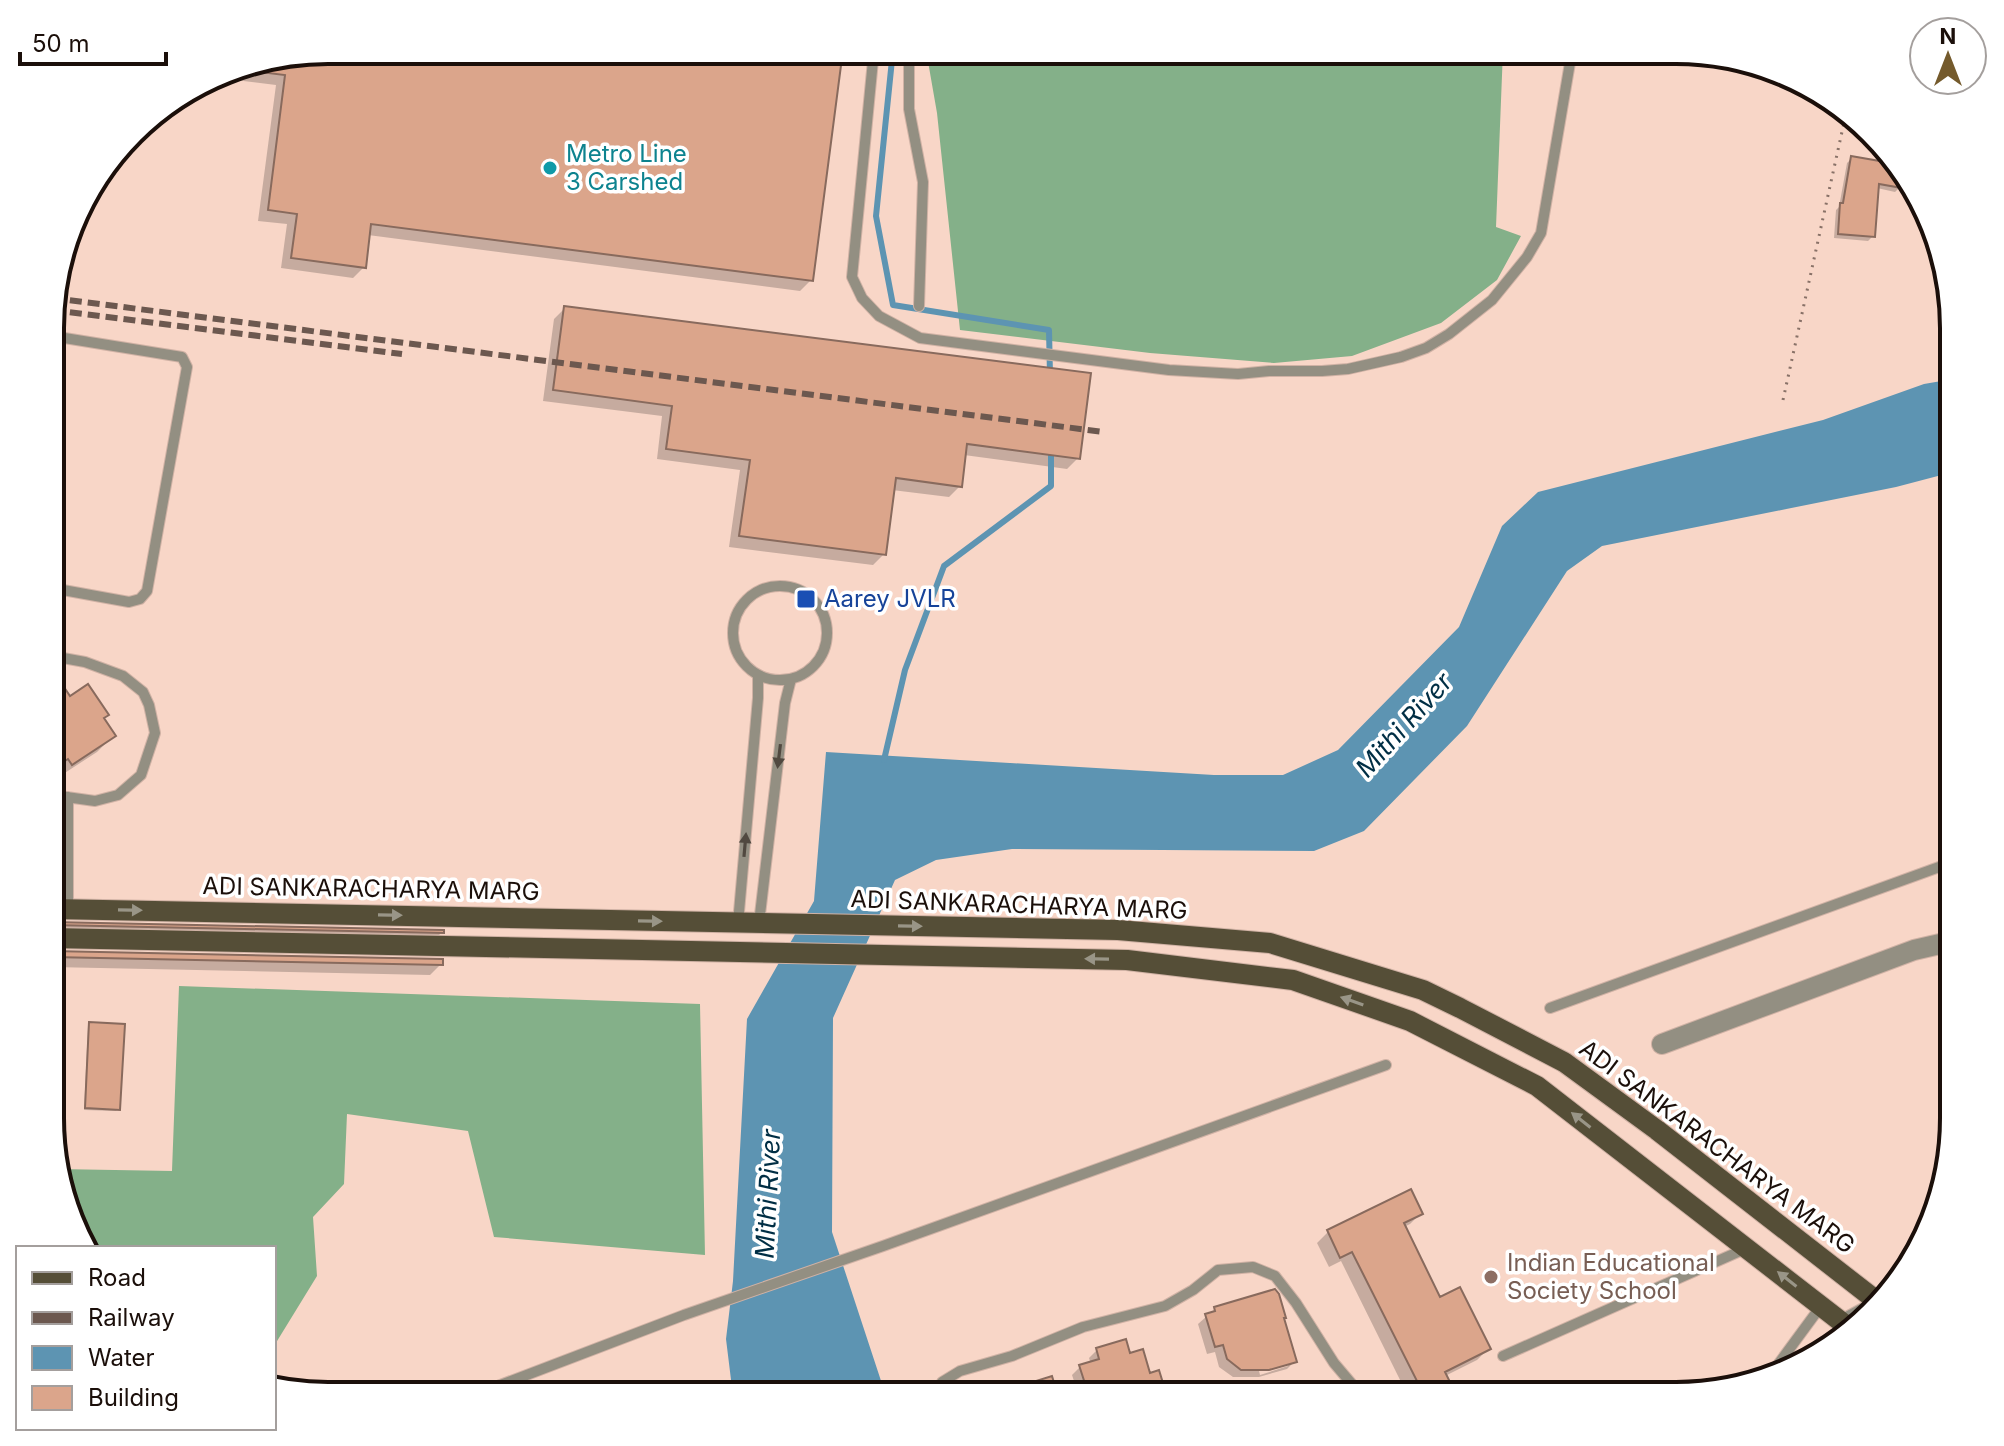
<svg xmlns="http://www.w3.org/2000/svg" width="2004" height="1446" font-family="Inter,sans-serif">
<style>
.forest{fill:#84b089}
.water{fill:#5d94b2}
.shadow{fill:#0003;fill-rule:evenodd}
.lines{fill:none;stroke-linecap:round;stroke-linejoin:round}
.stream{stroke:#5d94b2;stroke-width:6}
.building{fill:#dba58b;stroke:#886a5d;stroke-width:2}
.service-casing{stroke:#d0b2a5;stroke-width:12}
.minor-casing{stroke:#d0b2a5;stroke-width:22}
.primary-casing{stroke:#d0b2a5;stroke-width:22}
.path{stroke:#887167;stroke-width:3;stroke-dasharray:2 6;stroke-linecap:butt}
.service{stroke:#938f82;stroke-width:10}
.minor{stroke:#938f82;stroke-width:20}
.primary{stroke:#554e37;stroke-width:20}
.rail{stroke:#6c584f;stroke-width:6;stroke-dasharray:12 6;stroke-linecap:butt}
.oneway{fill:#514940}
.oneway2{fill:#999587}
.culture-dot{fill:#0f9aa8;stroke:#fff;stroke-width:3}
.transit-dot{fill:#1a4fb4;stroke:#fff;stroke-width:3}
.education-dot{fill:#8d6e63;stroke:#fff;stroke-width:3}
.labels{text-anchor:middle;stroke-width:7;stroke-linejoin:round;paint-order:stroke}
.culture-label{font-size:24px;fill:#0d838f;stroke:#fff;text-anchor:start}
.transit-label{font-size:24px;fill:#164399;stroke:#fff;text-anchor:start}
.street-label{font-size:24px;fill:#1b0f0a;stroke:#fff}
.education-label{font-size:24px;fill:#785e54;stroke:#fff;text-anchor:start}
.water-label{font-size:26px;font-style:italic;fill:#002e44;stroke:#fff}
.rim{fill:none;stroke:#1b0f0a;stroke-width:4}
</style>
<rect width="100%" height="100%" fill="#f8d6c7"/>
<path class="forest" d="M 926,50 L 1503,50 L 1496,227 L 1521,236 L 1497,280 L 1441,323 L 1352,356 L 1274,363 L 1150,353 L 960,330 L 937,113 Z
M 179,986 L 700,1004 L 705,1255 L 494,1237 L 468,1131 L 347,1114 L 344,1184 L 313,1217 L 317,1276 L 274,1346 L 274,1248 L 84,1248 L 57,1169 L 172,1171 Z"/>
<path class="water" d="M 1953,379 L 1953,472 L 1896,487 L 1602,546 L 1567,571 L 1467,726 L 1364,831 L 1314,851 L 1012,849 L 936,860 L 895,880 L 833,1018 L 832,1232 L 886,1396 L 733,1396 L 726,1339 L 733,1281 L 747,1019 L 814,901 L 826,752 L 1214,775 L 1283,775 L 1338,750 L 1459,627 L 1502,526 L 1538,492 L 1823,420 L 1924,384 Z"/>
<path class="shadow" d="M 328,50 L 841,50 L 811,280 L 800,291 L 368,235 L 364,267 L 353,278 L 281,268 L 287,224 L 258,221 L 276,85 L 235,80 L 236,68 Z
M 1852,158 L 1893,165 L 1902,176 L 1900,187 L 1895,192 L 1877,188 L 1873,236 L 1868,241 L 1834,238 L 1836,210 L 1839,207 L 1847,163 Z
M 565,308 L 1078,458 L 1067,469 L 964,455 L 960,486 L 949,497 L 892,490 L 884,554 L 873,565 L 729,547 L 740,470 L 657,459 L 662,416 L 543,401 L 554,319 Z
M 52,677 L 69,699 L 102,719 L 113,736 L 97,752 L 54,780 L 52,777 Z
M 52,924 L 442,932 L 431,943 L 52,935 Z
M 52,953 L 441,964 L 430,975 L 52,967 Z
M 90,1024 L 118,1109 L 116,1111 L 84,1110 L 88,1026 Z
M 1410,1192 L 1421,1213 L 1410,1224 L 1404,1227 L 1439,1299 L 1488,1349 L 1477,1360 L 1445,1376 L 1448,1381 L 1437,1392 L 1430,1396 L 1408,1396 L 1341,1261 L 1329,1267 L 1317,1243 L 1328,1232 Z
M 1215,1309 L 1295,1361 L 1287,1369 L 1259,1377 L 1233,1377 L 1219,1367 L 1215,1352 L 1207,1354 L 1198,1324 ZM 1288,1362 L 1288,1366 L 1260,1375 L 1259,1371 Z
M 1097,1350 L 1129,1355 L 1164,1393 L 1161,1396 L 1079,1396 L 1072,1375 L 1080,1367 L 1091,1364 L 1089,1358 Z"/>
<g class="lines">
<path class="stream" d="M 893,50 L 876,216 L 893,305 L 1049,330 L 1050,375
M 884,760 L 905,670 L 944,566 L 1051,486 L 1051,450"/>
</g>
<path class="building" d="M 328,50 L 843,50 L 813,281 L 371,224 L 366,268 L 291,258 L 297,214 L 268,210 L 285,75 L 244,70 L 244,67 Z
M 1851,156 L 1891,163 L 1913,190 L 1879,184 L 1875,237 L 1838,234 L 1840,203 L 1843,203 Z
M 564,306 L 1091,373 L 1080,459 L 967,444 L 962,487 L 896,478 L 886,555 L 739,536 L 750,460 L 666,449 L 672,406 L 553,390 Z
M 52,669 L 70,696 L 88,684 L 109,715 L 104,718 L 116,736 L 72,765 L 68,759 L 52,769 Z
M 52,922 L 444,930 L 444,933 L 52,925 Z
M 52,951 L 443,959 L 443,965 L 52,957 Z
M 89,1022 L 125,1024 L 120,1110 L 85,1108 Z
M 1411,1189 L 1423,1214 L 1404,1223 L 1440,1297 L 1460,1287 L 1491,1349 L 1445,1372 L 1450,1382 L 1424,1395 L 1352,1252 L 1340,1258 L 1327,1230 Z
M 1275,1289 L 1279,1294 L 1286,1318 L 1284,1318 L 1297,1362 L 1269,1370 L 1241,1370 L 1227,1359 L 1223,1345 L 1215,1347 L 1205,1314 L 1215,1311 L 1214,1307 Z
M 1126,1339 L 1130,1353 L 1143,1349 L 1150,1373 L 1159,1370 L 1166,1393 L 1158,1396 L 1139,1396 L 1137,1389 L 1112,1396 L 1089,1396 L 1079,1365 L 1099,1359 L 1096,1348 Z
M 1052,1376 L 1058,1396 L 1001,1396 L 1001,1392 Z"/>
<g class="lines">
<defs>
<path id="service" d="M 874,50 L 852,277 L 862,298 L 879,316 L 920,338 L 1169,370 L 1238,374 L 1269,371 L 1322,371 L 1348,369 L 1401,357 L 1426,348 L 1449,334 L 1492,300 L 1527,257 L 1541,233 L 1572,51
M 909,50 L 909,109 L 923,182 L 919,306
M 52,336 L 182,357 L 187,367 L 147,591 L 140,599 L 129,602 L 52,588
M733 633a47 47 0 1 1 94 0a47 47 0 1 1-94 0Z
M 52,656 L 85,662 L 123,676 L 143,692 L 149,705 L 155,733 L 141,775 L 118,795 L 95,801 L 52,795
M 68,797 L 68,909
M 738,923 L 758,698 L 758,675
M 759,923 L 785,703 L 791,679
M 1550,1008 L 1953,862
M 1503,1356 L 1747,1248
M 1771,1374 L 1821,1306
M 474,1395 L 684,1315 L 883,1246 L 1386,1065
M 940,1396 L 942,1382 L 960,1371 L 1012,1356 L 1083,1327 L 1165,1306 L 1193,1290 L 1218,1270 L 1253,1267 L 1275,1276 L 1296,1303 L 1334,1363 L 1362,1396"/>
<path id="minor" d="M 1662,1044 L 1914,950 L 1953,941
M 1844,1324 L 1868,1311"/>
<path id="primary" d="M 52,909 L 1118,930 L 1270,943 L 1423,990 L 1460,1008 L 1564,1062 L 1657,1130 L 1878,1302
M 52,938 L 1127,960 L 1293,980 L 1410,1021 L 1537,1086 L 1848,1327"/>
</defs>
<use href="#service" class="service-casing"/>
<use href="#minor" class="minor-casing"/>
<use href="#primary" class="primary-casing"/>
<path class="path" d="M 1783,400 L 1847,109"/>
<use href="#service" class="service"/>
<use href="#minor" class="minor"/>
<use href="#primary" class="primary"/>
<path class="rail" d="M 52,298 L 1104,432
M 52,310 L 402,354"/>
</g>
<defs><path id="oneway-solid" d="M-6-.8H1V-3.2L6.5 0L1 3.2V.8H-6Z" transform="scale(2)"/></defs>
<g class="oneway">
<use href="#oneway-solid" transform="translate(779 756) rotate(97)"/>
<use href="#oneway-solid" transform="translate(745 845) rotate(-85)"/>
</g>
<g class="oneway2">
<use href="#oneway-solid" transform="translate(130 910) rotate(1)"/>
<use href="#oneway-solid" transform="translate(390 915) rotate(1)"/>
<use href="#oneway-solid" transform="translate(650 921) rotate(1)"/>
<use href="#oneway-solid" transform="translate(910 926) rotate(1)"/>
<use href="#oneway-solid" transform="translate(1097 959) rotate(-179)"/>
<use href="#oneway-solid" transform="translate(1352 1001) rotate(-161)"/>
<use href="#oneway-solid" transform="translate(1581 1120) rotate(-142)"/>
<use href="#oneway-solid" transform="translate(1787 1279) rotate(-142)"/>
</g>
<circle class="culture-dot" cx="550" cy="168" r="8"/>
<rect class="transit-dot" x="796" y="589" width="20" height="20" rx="4"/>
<circle class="education-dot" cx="1491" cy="1277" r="8"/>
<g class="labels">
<g class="culture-label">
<text x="566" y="162">Metro Line<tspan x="566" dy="28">3 Carshed</tspan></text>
</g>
<g class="transit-label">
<text x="824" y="607">Aarey JVLR</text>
</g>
<g class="street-label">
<text transform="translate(371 889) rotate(1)" y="8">ADI SANKARACHARYA MARG</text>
<text transform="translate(1019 905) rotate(2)" y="8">ADI SANKARACHARYA MARG</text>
<text transform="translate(1717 1147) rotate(37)" y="8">ADI SANKARACHARYA MARG</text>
</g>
<g class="education-label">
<text x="1507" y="1271">Indian Educational<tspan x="1507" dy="28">Society School</tspan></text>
</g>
<g class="water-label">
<text transform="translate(1404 725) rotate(-48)" y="9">Mithi River</text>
<text transform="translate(768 1194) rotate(-87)" y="9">Mithi River</text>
</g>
</g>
<path d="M0 0H2004V1446H0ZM328 64H1676A264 264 0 0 1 1940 328V1118A264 264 0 0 1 1676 1382H328A264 264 0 0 1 64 1118V328A264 264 0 0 1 328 64Z" fill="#fff" fill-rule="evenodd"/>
<path class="rim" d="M328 64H1676A264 264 0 0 1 1940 328V1118A264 264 0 0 1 1676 1382H328A264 264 0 0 1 64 1118V328A264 264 0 0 1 328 64Z"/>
<rect x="16" y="1246" width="260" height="184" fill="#ffffff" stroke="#a49f9d" stroke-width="2"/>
<rect x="32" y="1272" width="40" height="12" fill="#554e37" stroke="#a49f9d" stroke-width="2"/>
<text x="88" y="1286" font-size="24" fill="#1b0f0a">Road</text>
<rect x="32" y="1312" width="40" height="12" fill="#6c584f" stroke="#a49f9d" stroke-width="2"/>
<text x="88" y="1326" font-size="24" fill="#1b0f0a">Railway</text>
<rect x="32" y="1346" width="40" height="24" fill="#5d94b2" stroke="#a49f9d" stroke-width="2"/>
<text x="88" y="1366" font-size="24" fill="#1b0f0a">Water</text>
<rect x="32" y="1386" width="40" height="24" fill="#dba58b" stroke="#a49f9d" stroke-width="2"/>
<text x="88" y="1406" font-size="24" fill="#1b0f0a">Building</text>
<g transform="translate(1948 56)"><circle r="38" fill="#ffffff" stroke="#a49f9d" stroke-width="2"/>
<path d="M0-6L14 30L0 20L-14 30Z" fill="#745a2c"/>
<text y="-12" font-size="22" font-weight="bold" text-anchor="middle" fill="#1b0f0a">N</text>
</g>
<path d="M20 52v12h146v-12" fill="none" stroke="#1b0f0a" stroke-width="4"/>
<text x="32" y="52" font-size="24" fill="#1b0f0a" stroke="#ffffff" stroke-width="6" paint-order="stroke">50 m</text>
</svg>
